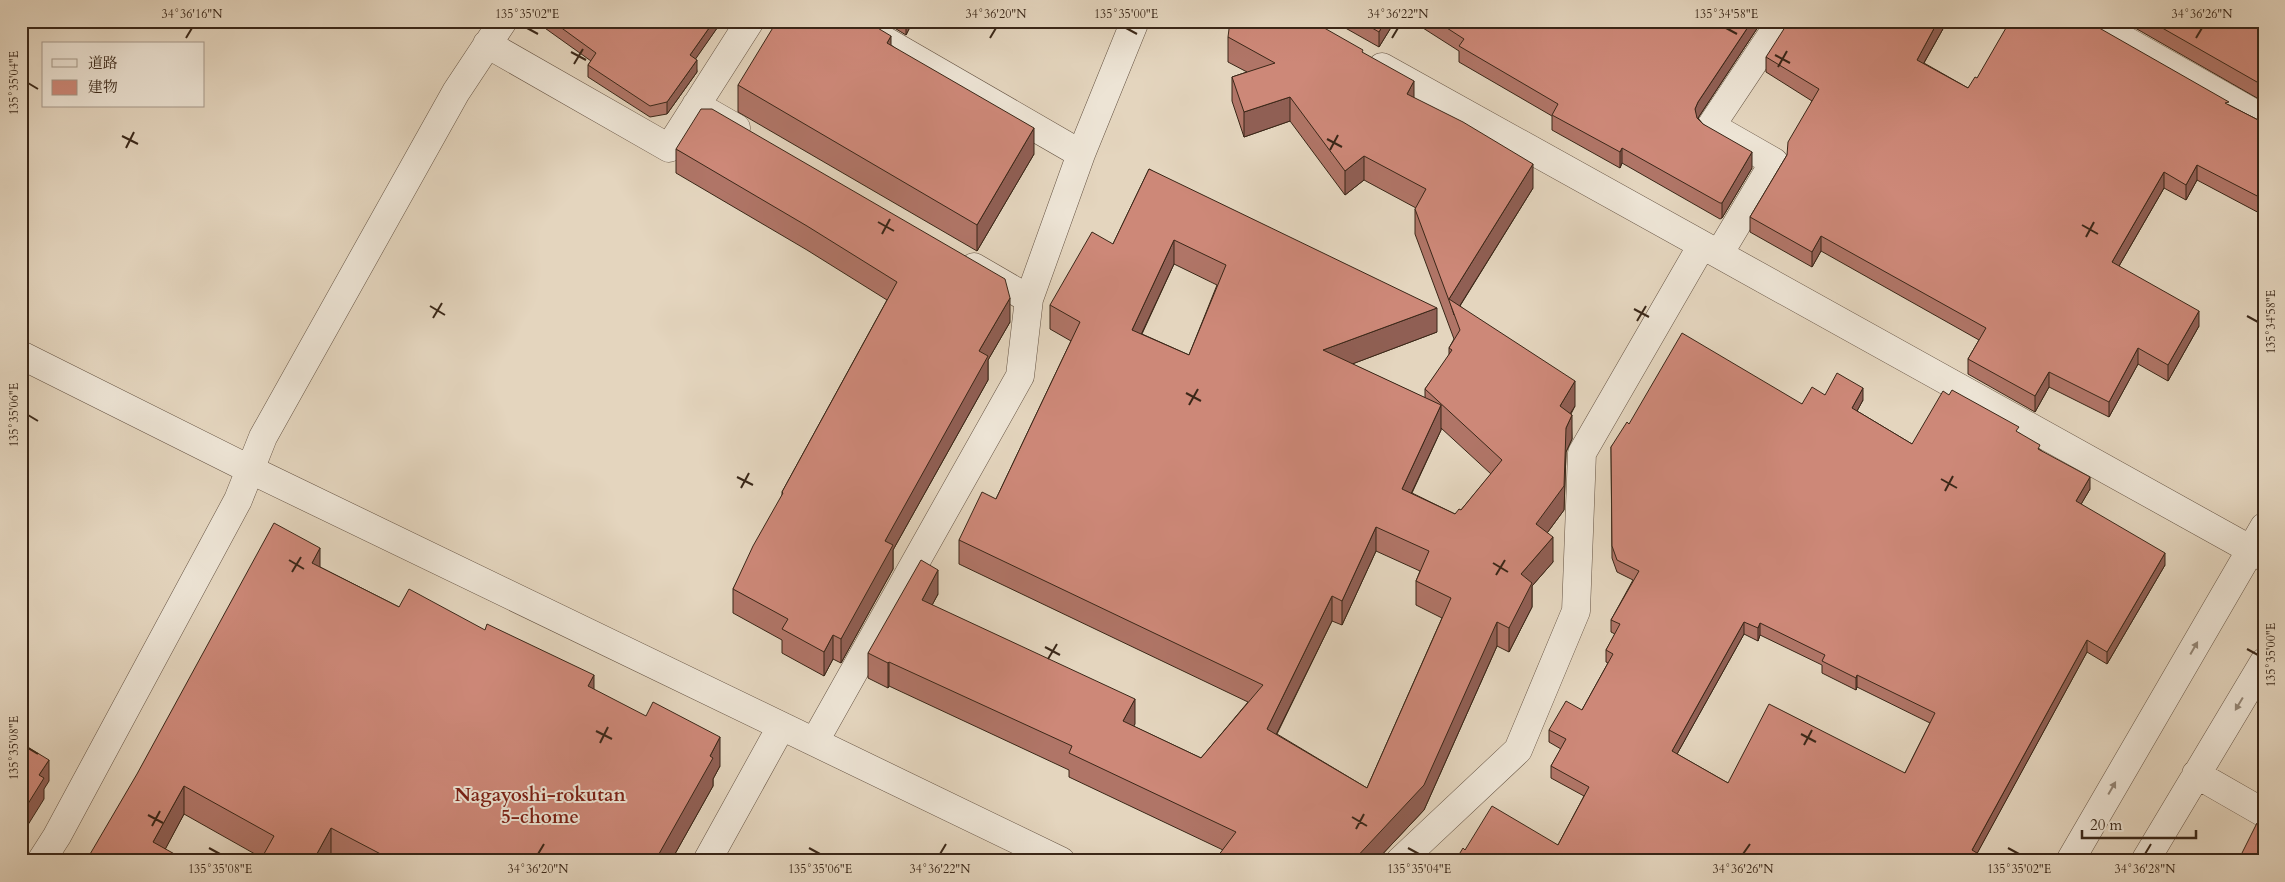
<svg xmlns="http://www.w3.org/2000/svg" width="2285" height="882" font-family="Cardo,'Noto Serif JP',serif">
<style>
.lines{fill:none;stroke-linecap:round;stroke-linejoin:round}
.minor-casing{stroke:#645242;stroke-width:29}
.minor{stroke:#ede4d5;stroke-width:28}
.wall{fill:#b07567;stroke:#3a2718;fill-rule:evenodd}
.shaded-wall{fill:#905f54;stroke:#3a2718}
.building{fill:#cd8878;stroke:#3a2718;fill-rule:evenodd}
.oneway{fill:#948676}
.ticks{fill:none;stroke:#3a2718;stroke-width:2}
.labels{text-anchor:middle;stroke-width:4;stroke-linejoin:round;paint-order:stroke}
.neighbourhood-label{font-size:19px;font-weight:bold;fill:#7a1f14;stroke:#ede4d5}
.neatline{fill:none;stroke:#3a2718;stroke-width:2}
.ticks-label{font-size:12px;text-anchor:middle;fill:#3a2718}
</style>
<rect width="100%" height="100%" fill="#e4d5be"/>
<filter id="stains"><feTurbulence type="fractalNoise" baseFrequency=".004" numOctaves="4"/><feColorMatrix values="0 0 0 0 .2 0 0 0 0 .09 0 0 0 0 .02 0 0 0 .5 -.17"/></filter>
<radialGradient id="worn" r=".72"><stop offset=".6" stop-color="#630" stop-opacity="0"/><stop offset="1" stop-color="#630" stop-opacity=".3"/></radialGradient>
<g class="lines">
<defs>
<path id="minor" d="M 851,21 L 1081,154
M 2091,21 L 2264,119
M 487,44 L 669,148 L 750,21
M 1382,67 L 2264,557
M 696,105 L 736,128
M 1719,254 L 1774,162 L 1711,126 L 1781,21
M 974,267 L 1029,299
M 21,355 L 251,470 L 1061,861
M 815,741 L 1020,376 L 1029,299 L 1081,154 L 1135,21
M 2196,774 L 2264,813
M 41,861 L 57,836 L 238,500 L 263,437 L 456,92 L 503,21
M 707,861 L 781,727
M 1400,861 L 1518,750 L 1576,611 L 1582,453 L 1702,245
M 2070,861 L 2264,527
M 2145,861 L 2264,662"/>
</defs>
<use href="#minor" class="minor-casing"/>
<use href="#minor" class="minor"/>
</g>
<path class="wall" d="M 535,21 L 722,21 L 695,59 L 697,72 L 667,114 L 650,117 L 588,77 L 588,65 L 591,61 Z
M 883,21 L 913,21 L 906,35 Z
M 1333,21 L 1395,21 L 1379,47 Z
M 1412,21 L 1762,21 L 1698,118 L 1703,124 L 1752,168 L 1722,218 L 1720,219 L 1622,163 L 1620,168 L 1552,130 L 1552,116 L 1459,62 L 1459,51 Z
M 1944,21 L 1944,27 L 1924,63 L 1968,88 L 1977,78 L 2229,105 L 2264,123 L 2264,213 L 2263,215 L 2197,180 L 2186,200 L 2164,188 L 2119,266 L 2199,326 L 2168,381 L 2138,364 L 2109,417 L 2049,387 L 2035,412 L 1968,374 L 1968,359 L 1979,340 L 1821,251 L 1812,267 L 1750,232 L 1750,217 L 1787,155 L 1812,101 L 1766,72 L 1766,57 Z
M 2123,21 L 2264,21 L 2264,102 Z
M 1228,37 L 1363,53 L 1414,98 L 1533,188 L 1460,306 L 1575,406 L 1571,414 L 1572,439 L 1566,452 L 1564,510 L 1547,533 L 1553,562 L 1532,586 L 1532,607 L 1509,652 L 1497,646 L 1424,810 L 1376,861 L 1218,861 L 1218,856 L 1223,850 L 1069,777 L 1069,770 L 889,686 L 888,688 L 868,678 L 868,653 L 938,594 L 932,605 L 1135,724 L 1133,726 L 1201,758 L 1248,702 L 959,564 L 959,540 L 996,499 L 1071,341 L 1050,329 L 1050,305 L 1113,244 L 1149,169 L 1437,332 L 1352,364 L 1425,398 L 1425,389 L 1449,356 L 1449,348 L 1454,339 L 1415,234 L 1415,209 L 1416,208 L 1364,180 L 1345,195 L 1290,121 L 1244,137 L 1232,101 L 1232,77 L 1247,72 L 1228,62 ZM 1174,264 L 1217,285 L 1189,355 L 1142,334 ZM 1441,428 L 1491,474 L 1461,510 L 1455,514 L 1412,493 L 1441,430 ZM 1376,551 L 1420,571 L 1416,581 L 1416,605 L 1442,618 L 1367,788 L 1277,734 L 1332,621 L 1342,625 Z
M 891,45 L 1034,154 L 977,251 L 738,112 L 738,85 Z
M 676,149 L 1010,322 L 988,360 L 988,380 L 893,550 L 893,569 L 841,663 L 833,659 L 824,676 L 782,653 L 782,640 L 733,613 L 733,589 L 782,496 L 782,492 L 887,300 L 807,250 L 676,173 Z
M 1825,395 L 1863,400 L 1857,411 L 1912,444 L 2019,433 L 2090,489 L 2081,504 L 2165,565 L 2107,664 L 2087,652 L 1977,853 L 1465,850 L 1558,845 L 1584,796 L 1551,778 L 1551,766 L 1561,749 L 1549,742 L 1549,730 L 1582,710 L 1608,663 L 1606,662 L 1606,650 L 1615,634 L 1611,632 L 1611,620 L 1633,580 L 1617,572 L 1612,558 L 1611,447 L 1629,424 L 1802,404 ZM 1744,634 L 1758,641 L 1760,635 L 1822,665 L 1822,673 L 1856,690 L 1857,687 L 1930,723 L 1905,773 L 1728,783 L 1677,754 Z
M 320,567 L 399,607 L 594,690 L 720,766 L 713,779 L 713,786 L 671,861 L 339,861 L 331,857 L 329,861 L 260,861 L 262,858 L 184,814 L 165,849 L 86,861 Z"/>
<path class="shaded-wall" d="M 714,21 L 722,21 L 690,67 L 690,55 Z
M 906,21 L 913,21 L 906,35 Z
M 1385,21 L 1395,21 L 1379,47 L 1379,32 Z
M 1752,21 L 1762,21 L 1698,118 L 1695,125 L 1695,109 L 1698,102 Z
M 1938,21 L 1944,21 L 1944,27 L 1917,75 L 1917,60 Z
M 891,36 L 891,62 L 887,43 Z
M 697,60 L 697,72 L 667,114 L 667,102 Z
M 1414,81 L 1414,106 L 1407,94 Z
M 1290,97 L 1290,121 L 1244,137 L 1244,112 Z
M 1034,128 L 1034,154 L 977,251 L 977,225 Z
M 1622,148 L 1622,163 L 1620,168 L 1620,152 Z
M 1752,152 L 1752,168 L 1722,218 L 1722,203 Z
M 1364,156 L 1364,180 L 1345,195 L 1345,171 Z
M 1533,164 L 1533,188 L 1454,315 L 1449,299 Z
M 2197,165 L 2197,180 L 2186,200 L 2186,185 Z
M 2164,172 L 2164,188 L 2112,278 L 2112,262 Z
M 2264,198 L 2264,213 L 2263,215 L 2263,199 Z
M 1821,236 L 1821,251 L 1812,267 L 1812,252 Z
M 1174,240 L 1174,264 L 1132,354 L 1132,330 Z
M 1010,298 L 1010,322 L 988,360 L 988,380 L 893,550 L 893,569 L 841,663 L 841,639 L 885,541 L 979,351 Z
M 1437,308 L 1437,332 L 1323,375 L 1323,350 Z
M 2199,311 L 2199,326 L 2168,381 L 2168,365 Z
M 2138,348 L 2138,364 L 2109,417 L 2109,402 Z
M 2049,372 L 2049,387 L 2035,412 L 2035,396 Z
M 1575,381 L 1575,406 L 1560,430 L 1560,406 Z
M 1863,388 L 1863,400 L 1852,420 L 1852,408 Z
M 1441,405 L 1441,430 L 1402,513 L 1402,489 Z
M 1572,415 L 1572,439 L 1566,452 L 1564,510 L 1536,548 L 1536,524 L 1566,428 Z
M 2090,477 L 2090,489 L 2076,513 L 2076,501 Z
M 1376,527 L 1376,551 L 1342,625 L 1342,601 Z
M 1553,537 L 1553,562 L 1532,586 L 1532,607 L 1509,652 L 1509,628 L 1521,574 Z
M 320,548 L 320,577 L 312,563 Z
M 2165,553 L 2165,565 L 2107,664 L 2107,652 Z
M 938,570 L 938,594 L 922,624 L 922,600 Z
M 1332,596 L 1332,621 L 1267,753 L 1267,729 Z
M 1497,622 L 1497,646 L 1424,810 L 1376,861 L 1353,861 Z
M 1744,622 L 1744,634 L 1672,763 L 1672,751 Z
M 1760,623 L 1760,635 L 1758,641 L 1758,628 Z
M 833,635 L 833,659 L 824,676 L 824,652 Z
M 2087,640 L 2087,652 L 1973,861 L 1972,850 Z
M 889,662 L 889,686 L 888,688 L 888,663 Z
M 594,675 L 594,704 L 588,686 Z
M 1857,675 L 1857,687 L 1856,690 L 1856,678 Z
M 1135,699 L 1135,724 L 1123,746 L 1123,721 Z
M 720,737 L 720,766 L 713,779 L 713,786 L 671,861 L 655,861 Z
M 49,760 L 49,781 L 44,789 L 44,799 L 21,836 L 21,815 L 39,775 Z
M 184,786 L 184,814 L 159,861 L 153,842 Z
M 331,828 L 331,857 L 329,861 L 313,861 Z"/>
<path class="building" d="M 552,21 L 714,21 L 690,55 L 697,60 L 667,102 L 650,106 L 588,65 L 596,53 Z
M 777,21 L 866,21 L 891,36 L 887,43 L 1034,128 L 977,225 L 738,85 Z
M 1230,21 L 1312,21 L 1363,50 L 1362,52 L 1414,81 L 1407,94 L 1463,122 L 1533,164 L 1449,299 L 1575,381 L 1560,406 L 1572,415 L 1566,428 L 1564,486 L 1536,524 L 1553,537 L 1521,574 L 1532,583 L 1509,628 L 1497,622 L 1424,785 L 1353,861 L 1228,861 L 1218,856 L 1236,832 L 1069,753 L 1072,746 L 889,662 L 888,663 L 868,653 L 921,560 L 938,570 L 922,600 L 1135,699 L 1123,721 L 1201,758 L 1263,685 L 959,540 L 982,492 L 996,499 L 1080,322 L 1050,305 L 1092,232 L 1113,244 L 1149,169 L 1437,308 L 1323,350 L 1441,405 L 1402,489 L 1455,514 L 1459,509 L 1461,510 L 1502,460 L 1425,389 L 1452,350 L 1449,348 L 1460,330 L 1415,209 L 1426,189 L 1364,156 L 1345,171 L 1290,97 L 1244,112 L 1232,77 L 1275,63 L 1228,37 ZM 1174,240 L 1226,265 L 1189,355 L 1132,330 ZM 1376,527 L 1429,551 L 1416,581 L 1451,598 L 1367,788 L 1267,729 L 1332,596 L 1342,601 Z
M 1360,21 L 1385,21 L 1379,32 Z
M 1436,21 L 1752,21 L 1698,102 L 1695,109 L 1697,118 L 1703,124 L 1752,152 L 1722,203 L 1720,203 L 1622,148 L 1620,152 L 1552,115 L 1558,104 L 1459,46 L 1464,39 Z
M 1789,21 L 1938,21 L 1917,60 L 1968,88 L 1975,77 L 1977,78 L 2010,21 L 2087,21 L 2229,102 L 2225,103 L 2264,123 L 2264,198 L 2263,199 L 2197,165 L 2186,185 L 2164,172 L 2112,262 L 2199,311 L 2168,365 L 2138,348 L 2109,402 L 2049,372 L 2035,396 L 1968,359 L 1986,328 L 1821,236 L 1812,252 L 1750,217 L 1787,155 L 1788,142 L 1819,89 L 1766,57 Z
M 2150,21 L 2264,21 L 2264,86 Z
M 701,109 L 712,109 L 1005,279 L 1010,298 L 979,351 L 988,356 L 885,541 L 893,545 L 841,639 L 833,635 L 824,652 L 782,629 L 788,619 L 733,589 L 753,546 L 783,493 L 782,492 L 897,282 L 807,226 L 676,149 Z
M 1682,333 L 1802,404 L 1812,387 L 1825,395 L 1837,373 L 1863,388 L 1852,408 L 1912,444 L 1943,391 L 1949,395 L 1952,390 L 2019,427 L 2016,431 L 2040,445 L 2038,449 L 2090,477 L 2076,501 L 2165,553 L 2107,652 L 2087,640 L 1972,850 L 1990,861 L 1455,861 L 1463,848 L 1465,850 L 1492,806 L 1558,845 L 1589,787 L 1551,766 L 1566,739 L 1549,730 L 1566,701 L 1582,710 L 1613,654 L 1606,650 L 1620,624 L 1611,620 L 1639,571 L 1617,560 L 1612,546 L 1611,447 L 1627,422 L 1629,424 ZM 1744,622 L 1758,628 L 1760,623 L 1825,655 L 1822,661 L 1856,678 L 1857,675 L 1935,713 L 1905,773 L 1769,704 L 1728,783 L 1672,751 Z
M 274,523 L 320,548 L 312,563 L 399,607 L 409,589 L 485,630 L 487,624 L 594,675 L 588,686 L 646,716 L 653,702 L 720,737 L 710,756 L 713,758 L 655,861 L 394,861 L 331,828 L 313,861 L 260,861 L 274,836 L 184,786 L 153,842 L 187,861 L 86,861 L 137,774 Z
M 21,743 L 49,760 L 39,775 L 44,778 L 21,815 Z
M 2257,823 L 2264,827 L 2264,861 L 2238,861 Z"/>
<defs><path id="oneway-solid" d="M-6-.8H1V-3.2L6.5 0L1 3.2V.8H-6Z" transform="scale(1.25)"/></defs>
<g class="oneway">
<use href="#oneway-solid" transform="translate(2194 648) rotate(-60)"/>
<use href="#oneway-solid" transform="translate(2239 704) rotate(121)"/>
<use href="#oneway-solid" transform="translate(2112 788) rotate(-60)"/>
</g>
<path class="ticks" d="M 527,28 L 538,34M 1126,28 L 1137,34M 1726,28 L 1737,34M 186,38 L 192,28M 990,38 L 996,28M 1392,38 L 1398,28M 2196,38 L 2202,28M 571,52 L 586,60M 1775,55 L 1790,63M 574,64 L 583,49M 1778,67 L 1787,51M 28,83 L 38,89M 122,136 L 138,144M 1327,139 L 1342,147M 126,148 L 134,132M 1330,150 L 1338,135M 878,222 L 894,231M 2082,225 L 2098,234M 882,234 L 890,219M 2086,237 L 2094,222M 430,306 L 445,315M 1634,309 L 1649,317M 2247,316 L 2258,322M 433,318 L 442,303M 1637,321 L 1646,306M 1186,393 L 1201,401M 1189,405 L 1198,389M 28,415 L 38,421M 737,477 L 753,485M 1941,479 L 1957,488M 741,488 L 749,473M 1945,491 L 1953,476M 289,560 L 304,569M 1493,563 L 1508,572M 292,572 L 301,557M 1496,575 L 1505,560M 1045,647 L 1060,655M 2247,649 L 2258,655M 1048,659 L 1057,644M 596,731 L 612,739M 1801,734 L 1816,742M 600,743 L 608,727M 1804,745 L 1812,730M 28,748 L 38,754M 148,815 L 163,823M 1352,817 L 1367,826M 152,826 L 160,811M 1356,829 L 1364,814M 209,848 L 220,854M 809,848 L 820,854M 1408,848 L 1419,854M 2008,848 L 2019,854M 538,854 L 544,844M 940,854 L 946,844M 1743,854 L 1750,844M 2145,854 L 2151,844"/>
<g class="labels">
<g class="neighbourhood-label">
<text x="540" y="801">Nagayoshi-rokutan<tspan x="540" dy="22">5-chome</tspan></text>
</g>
</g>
<rect width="2285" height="882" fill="none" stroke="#e4d5be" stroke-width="55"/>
<rect x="42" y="42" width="162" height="65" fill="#ede4d5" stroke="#a59889"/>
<rect x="52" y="59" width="25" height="8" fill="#ede4d5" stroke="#a59889"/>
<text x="88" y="68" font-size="15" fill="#3a2718">道路</text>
<rect x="52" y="80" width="25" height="15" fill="#cd8878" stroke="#a59889"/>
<text x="88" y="92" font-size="15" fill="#3a2718">建物</text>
<path d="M2082 830v8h114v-8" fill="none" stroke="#3a2718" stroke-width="2.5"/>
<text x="2090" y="830" font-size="15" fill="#3a2718" stroke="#ede4d5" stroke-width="4" paint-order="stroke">20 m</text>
<rect x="28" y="28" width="2230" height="826" class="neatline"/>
<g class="ticks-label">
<text x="192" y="18">34°36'16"N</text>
<text x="527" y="18">135°35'02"E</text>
<text x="996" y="18">34°36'20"N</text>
<text x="1126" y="18">135°35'00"E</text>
<text x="1398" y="18">34°36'22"N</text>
<text x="1726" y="18">135°34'58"E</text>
<text x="2202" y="18">34°36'26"N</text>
<text transform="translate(14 83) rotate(-90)" y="4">135°35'04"E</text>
<text transform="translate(2271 322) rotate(-90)" y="4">135°34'58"E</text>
<text transform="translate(14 415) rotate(-90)" y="4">135°35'06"E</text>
<text transform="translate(2271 655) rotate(-90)" y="4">135°35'00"E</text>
<text transform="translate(14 748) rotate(-90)" y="4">135°35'08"E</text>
<text x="220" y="873">135°35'08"E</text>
<text x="538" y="873">34°36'20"N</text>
<text x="820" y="873">135°35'06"E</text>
<text x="940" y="873">34°36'22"N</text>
<text x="1419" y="873">135°35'04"E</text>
<text x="1743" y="873">34°36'26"N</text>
<text x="2019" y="873">135°35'02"E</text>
<text x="2145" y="873">34°36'28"N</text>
</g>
<rect width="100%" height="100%" filter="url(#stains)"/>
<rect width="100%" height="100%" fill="url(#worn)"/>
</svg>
